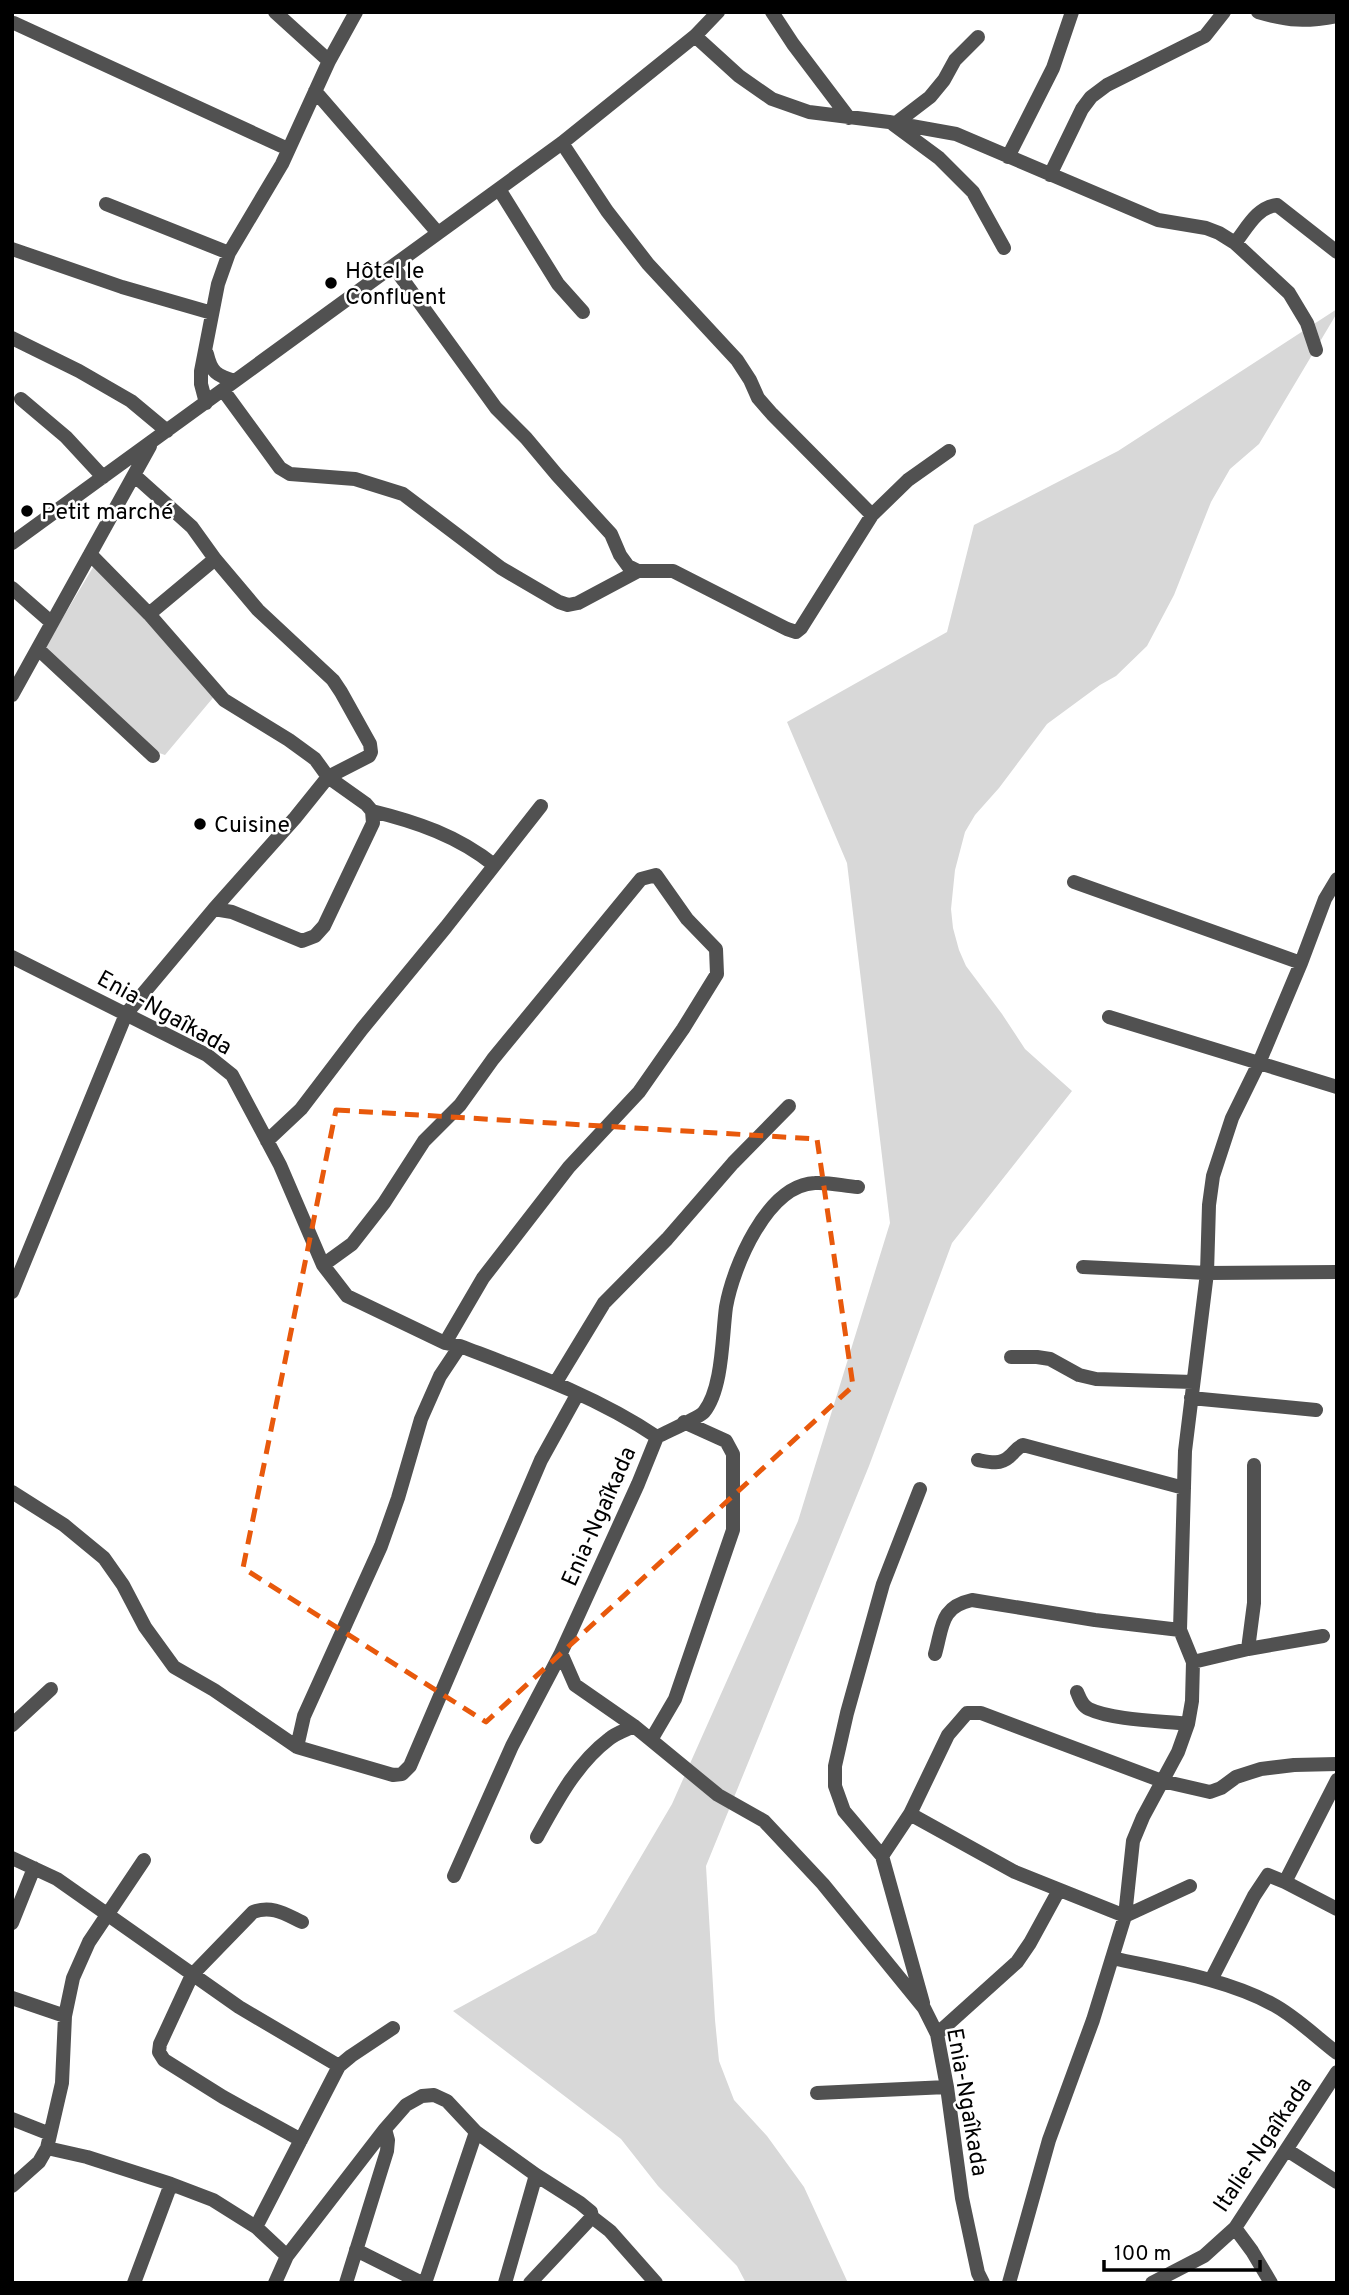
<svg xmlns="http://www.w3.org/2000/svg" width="1349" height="2295" font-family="Overpass,sans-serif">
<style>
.green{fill:#d8d8d8}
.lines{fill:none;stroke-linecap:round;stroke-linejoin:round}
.minor{stroke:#515151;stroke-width:14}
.marked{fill:none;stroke:#e8590c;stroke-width:5;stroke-dasharray:14 9;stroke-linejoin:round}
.poi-dot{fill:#000;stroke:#fff;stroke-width:2.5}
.labels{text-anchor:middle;stroke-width:5;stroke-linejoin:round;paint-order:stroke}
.poi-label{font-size:23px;fill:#000;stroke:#fff;text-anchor:start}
.street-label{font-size:23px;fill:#000;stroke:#fff}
</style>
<rect width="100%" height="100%" fill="#fff"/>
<path class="green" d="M 1337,309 L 1337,313 L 1259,444 L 1230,469 L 1211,502 L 1174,595 L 1147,646 L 1116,676 L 1100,685 L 1047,724 L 999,788 L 975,815 L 965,832 L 955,870 L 951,909 L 953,928 L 959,950 L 966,966 L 1002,1014 L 1025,1049 L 1072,1091 L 952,1243 L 869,1466 L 706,1866 L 715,2020 L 719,2061 L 734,2100 L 767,2136 L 804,2187 L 848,2283 L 746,2283 L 737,2266 L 658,2186 L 621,2139 L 453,2011 L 596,1933 L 672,1804 L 798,1521 L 890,1223 L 847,863 L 787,722 L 947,632 L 974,525 L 1118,451 Z
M 95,564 L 217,693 L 165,755 L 139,746 L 41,654 Z"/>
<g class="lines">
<path class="minor" d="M 275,12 L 329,61
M 772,12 L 793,44 L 849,118
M 1258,12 C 1289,21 1305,22 1337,16
M 14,23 L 288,149
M 695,36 L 739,76 L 772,99 L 809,112 L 889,122 L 956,134 L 1158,220 L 1206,228 L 1219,233 L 1235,243 L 1289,293 L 1307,323 L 1316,350
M 315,91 L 438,233
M 896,123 L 930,97 L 944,80 L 955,60 L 978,37
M 893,124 L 939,158 L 973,192 L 1004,248
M 562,143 L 607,211 L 648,264 L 737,360 L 750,380 L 758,398 L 772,414 L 872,515
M 1008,157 L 1053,68 L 1072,12
M 1050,175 L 1082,109 L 1091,97 L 1107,85 L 1205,36 L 1224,12
M 499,189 L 558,284 L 583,312
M 106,204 L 229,253
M 1235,243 C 1247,228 1257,207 1277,205 L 1337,252
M 12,249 L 122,287 L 212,313
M 393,266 L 496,408 L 526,438 L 557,475 L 611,534 L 620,555 L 628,566 L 638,571
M 12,338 L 79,371 L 131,401 L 167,431
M 207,354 C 211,372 217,376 235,381
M 223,390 L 280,468 L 290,474 L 355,479 L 403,494 L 501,568 L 559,602 L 568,605 L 578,603 L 638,571 L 673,571 L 787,629 L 796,632 L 801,628 L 872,515 L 908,480 L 949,451
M 21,399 L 66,437 L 103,477
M 206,403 L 201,384 L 201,371 L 218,284 L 229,253 L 282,164 L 329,61 L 356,12
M 134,475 L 192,527 L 215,559 L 258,610 L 333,680 L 341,692 L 370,744 L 371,752 L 369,756 L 328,777 L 366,804 L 372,811 L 373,823 L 324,926 L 315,936 L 302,941 L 232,912 L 214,909
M 12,543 L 562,143 L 695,36 L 718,12
M 12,588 L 52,623
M 149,614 L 215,559
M 38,649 L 153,756
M 12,695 L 150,446
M 372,811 C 417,822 458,836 494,865
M 1074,882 L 1301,963
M 12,957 L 207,1055 L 232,1075 L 280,1165 L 323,1265 L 347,1296 L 445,1343 L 460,1346 C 528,1372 596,1396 657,1437 L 638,1484 L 561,1653 L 575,1685 L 634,1726 L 718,1795 L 764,1821 L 823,1884 L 924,2008 L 937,2034 L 947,2087 L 962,2198 L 978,2273 L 983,2283
M 1109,1017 L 1337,1087
M 267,1141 L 301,1109 L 362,1029 L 446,927 L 541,806
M 323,1265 L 352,1244 L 384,1203 L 424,1141 L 460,1105 L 493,1059 L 641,879 L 656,875 L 687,919 L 716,949 L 717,974 L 683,1029 L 639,1092 L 569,1167 L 483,1278 L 445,1343
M 1083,1267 L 1207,1273 L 1337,1272
M 12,1292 L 126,1014 L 214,909 L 295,818 L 328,777 L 315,759 L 289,740 L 224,700 L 149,614 L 90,554
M 1011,1357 L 1037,1357 L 1050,1359 L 1079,1375 L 1096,1379 L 1193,1382
M 556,1382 L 604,1303 L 667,1239 L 733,1163 L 789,1106
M 1191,1398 L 1316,1410
M 657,1437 C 666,1432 699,1418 704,1412 C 723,1388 722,1336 726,1307 C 733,1267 767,1185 815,1183 C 829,1182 844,1186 858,1187
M 978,1460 C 989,1462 1000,1465 1009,1457 C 1015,1452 1016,1448 1023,1445 L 1184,1488
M 920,1489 L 883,1584 L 847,1713 L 835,1766 L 835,1786 L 844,1811 L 882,1856 L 923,2003
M 12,1492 L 64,1525 L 104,1558 L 123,1585 L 145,1627 L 174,1667 L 214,1690 L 297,1747 L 393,1775 L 402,1774 L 410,1766 L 541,1460 L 577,1395
M 1248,1649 L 1254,1603 L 1254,1465
M 935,1654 C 943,1626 940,1607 972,1600 L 1095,1620 L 1180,1630
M 1193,1662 L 1248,1649 L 1323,1636
M 1077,1692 C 1080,1699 1082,1706 1089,1709 C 1112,1720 1161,1721 1188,1724
M 12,1725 L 51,1689
M 651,1740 L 675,1699 L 733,1530 L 733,1454 L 726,1441 L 684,1422
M 297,1747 L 304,1716 L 381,1546 L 398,1498 L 421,1419 L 440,1376 L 460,1346
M 910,1814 L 1015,1872 L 1125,1916 L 1190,1886
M 537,1837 C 557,1801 576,1764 609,1739 C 616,1733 626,1730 634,1726
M 882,1856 L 910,1814 L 948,1735 L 967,1713 L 981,1713 L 1162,1781 L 1210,1792 L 1221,1788 L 1236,1777 L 1261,1769 L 1294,1765 L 1337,1764
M 12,1858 L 57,1879 L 239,2007 L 339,2066
M 454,1876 L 512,1746 L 561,1653
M 1285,1882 L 1337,1780
M 12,1923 L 34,1868
M 1112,1958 C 1165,1970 1223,1978 1272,2004 C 1295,2016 1316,2037 1337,2053
M 1211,1980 L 1254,1896 L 1268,1875 L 1285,1882 L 1337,1909
M 12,1998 L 65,2016
M 937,2034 L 1017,1962 L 1030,1943 L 1059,1890
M 817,2093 L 947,2087
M 12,2119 L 50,2134
M 301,2140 L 223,2097 L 164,2060 L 159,2052 L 160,2044 L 192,1975 L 253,1912 C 272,1905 285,1914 302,1922
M 47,2148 L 87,2157 L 171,2184 L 213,2200 L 256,2227 L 287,2256
M 1287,2150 L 1337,2182
M 12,2186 L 39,2162 L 47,2148 L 62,2083 L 65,2016 L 73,1978 L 89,1942 L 144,1860
M 592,2217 L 610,2231 L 656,2283
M 256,2227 L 339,2066 L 351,2056 L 393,2028
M 1235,2228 L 1252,2251 L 1271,2283
M 356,2250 L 422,2283
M 134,2283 L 171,2184
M 275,2283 L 287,2256 L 385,2129 L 406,2105 L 422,2096 L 434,2095 L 447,2101 L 476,2132 L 536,2175 L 580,2203 L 591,2212 L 592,2217 L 530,2283
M 346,2283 L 387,2151 L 388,2140 L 385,2129
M 425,2283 L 476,2132
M 505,2283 L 536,2175
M 1009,2283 L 1049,2140 L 1093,2020 L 1125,1916 L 1133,1841 L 1143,1817 L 1178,1752 L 1188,1724 L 1192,1701 L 1193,1662 L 1180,1630 L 1185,1451 L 1207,1273 L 1209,1205 L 1213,1176 L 1232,1118 L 1259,1063 L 1301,963 L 1325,899 L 1337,879
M 1152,2283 L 1204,2256 L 1235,2228 L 1337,2072"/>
</g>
<path class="marked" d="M 336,1110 L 817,1139 L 853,1386 L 486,1722 L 243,1568 Z"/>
<g class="poi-dot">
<circle cx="331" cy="283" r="7"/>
<circle cx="27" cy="511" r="7"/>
<circle cx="200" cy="824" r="7"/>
</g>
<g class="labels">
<g class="poi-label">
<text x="345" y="278">Hôtel le<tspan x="345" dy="26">Confluent</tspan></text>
<text x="41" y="519">Petit marché</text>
<text x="214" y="832">Cuisine</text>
</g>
<g class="street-label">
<text transform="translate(165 1012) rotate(29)" y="8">Enia-Ngaîkada</text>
<text transform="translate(598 1516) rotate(-66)" y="8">Enia-Ngaîkada</text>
<text transform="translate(968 2102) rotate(80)" y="8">Enia-Ngaîkada</text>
<text transform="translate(1262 2144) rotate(-56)" y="8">Italie-Ngaîkada</text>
</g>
</g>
<rect width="1349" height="2295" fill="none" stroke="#000000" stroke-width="28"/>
<path d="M1104 2260v10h156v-10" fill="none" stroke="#000000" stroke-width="3.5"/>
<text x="1114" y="2260" font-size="21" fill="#000000" stroke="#ffffff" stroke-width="5" paint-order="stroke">100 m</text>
</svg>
